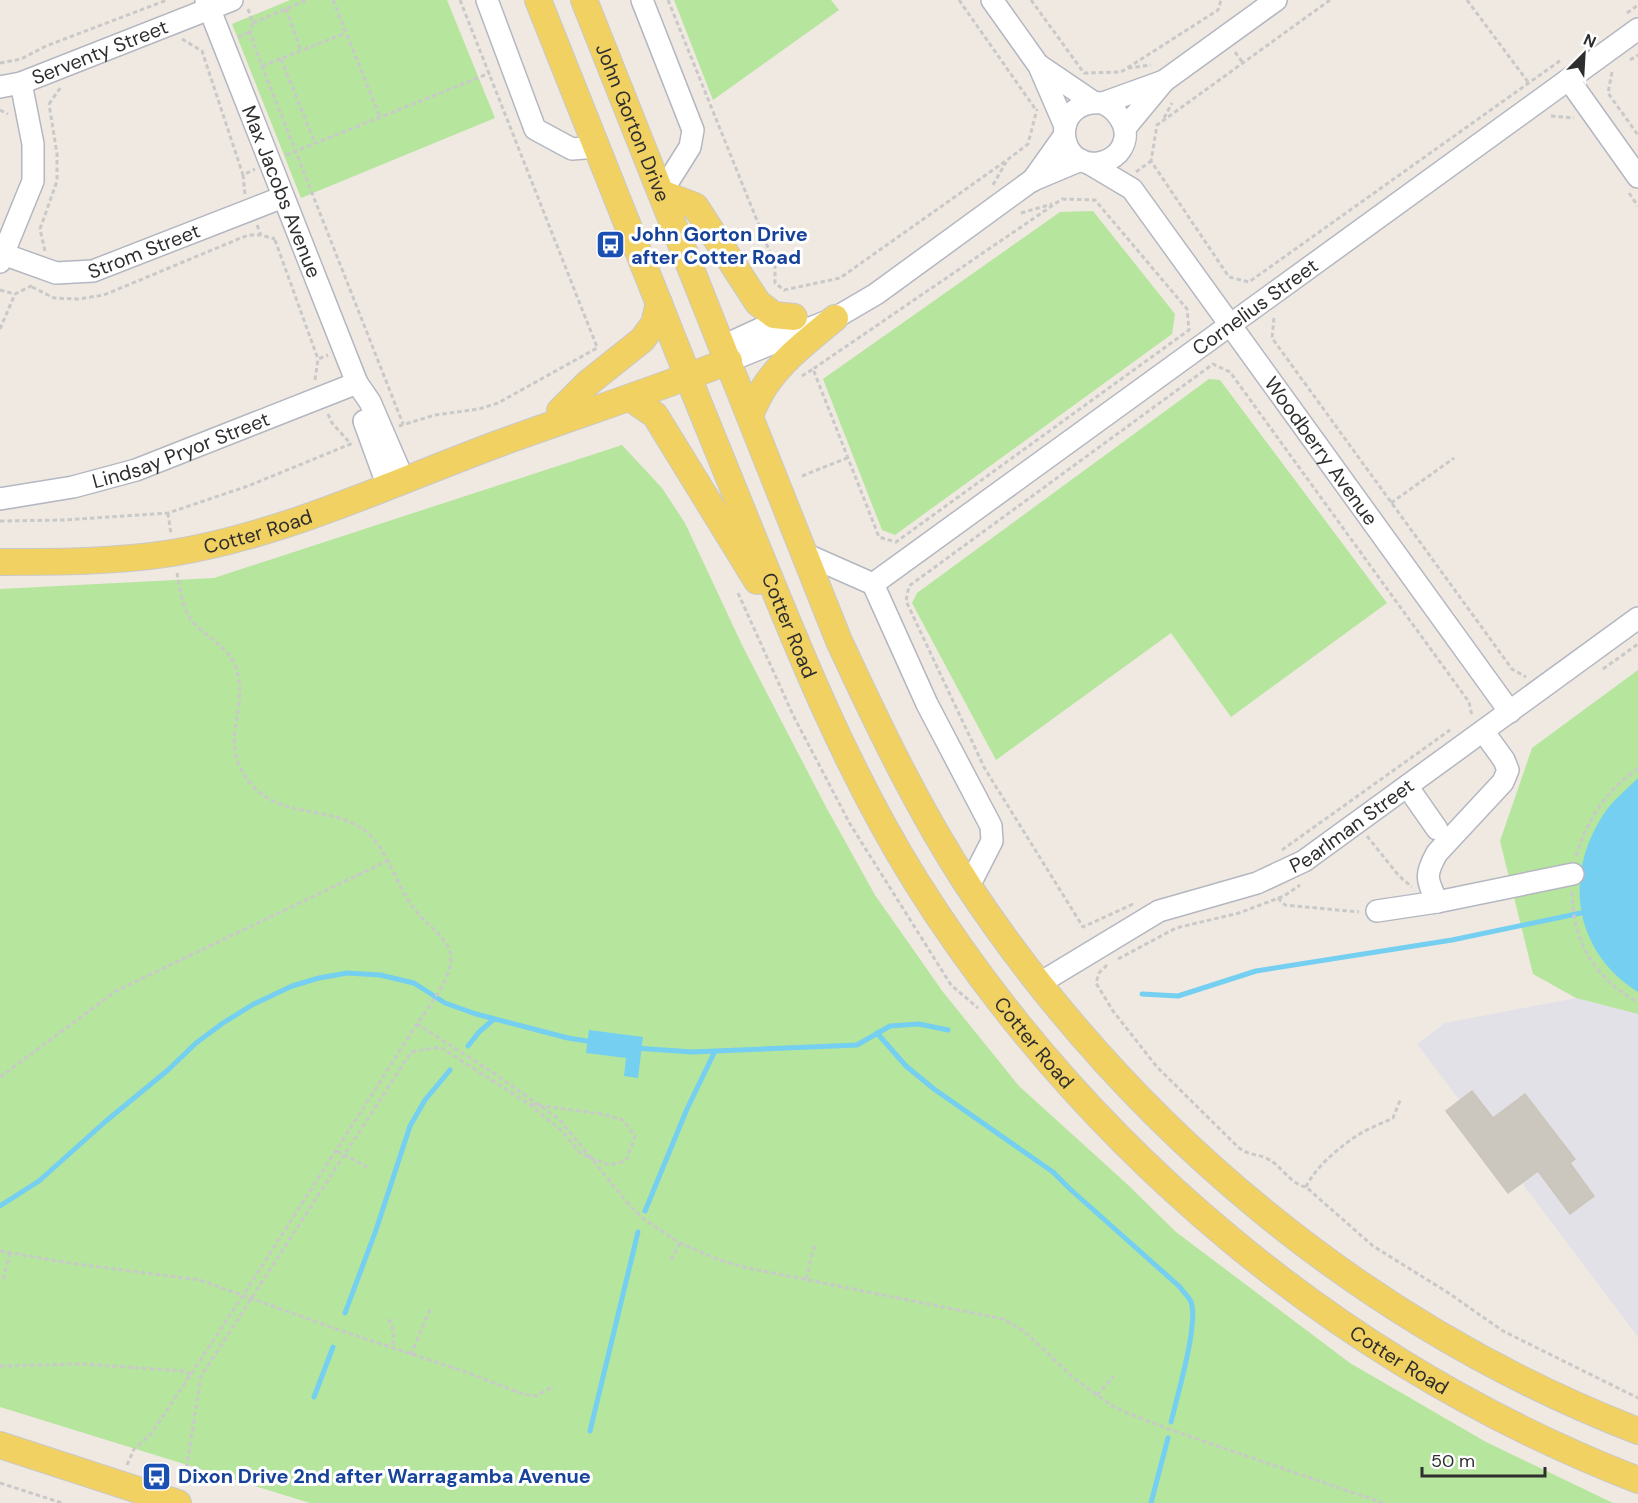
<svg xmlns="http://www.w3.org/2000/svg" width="1638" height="1503" font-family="'DM Sans',sans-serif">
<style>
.industrial{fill:#e3e1e8}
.green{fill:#b6e59e}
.water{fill:#75cff0}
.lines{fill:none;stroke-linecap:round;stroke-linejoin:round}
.stream{stroke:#75cff0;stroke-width:5}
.building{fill:#cbc7bf;stroke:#cbc5ba;stroke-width:1.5}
.minor-casing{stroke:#b4b7c1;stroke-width:24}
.major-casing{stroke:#c9c9c9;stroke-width:28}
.path{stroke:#c9c9c9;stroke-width:3;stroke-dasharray:4.5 3;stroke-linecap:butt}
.minor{stroke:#fff;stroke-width:21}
.major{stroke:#f2d163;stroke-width:26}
.labels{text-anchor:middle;stroke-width:6;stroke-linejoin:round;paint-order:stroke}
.street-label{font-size:20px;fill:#2e2e2e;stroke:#fff}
.transit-label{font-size:20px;font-weight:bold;fill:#164399;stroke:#fff;text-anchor:start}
</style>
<rect width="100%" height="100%" fill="#efe9e1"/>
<path class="industrial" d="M 1576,998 L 1638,1014 L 1638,1337 L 1417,1044 L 1445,1023 Z"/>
<path class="green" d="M 290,0 L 447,0 L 495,118 L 301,198 L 232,24 Z
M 674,0 L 831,0 L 839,10 L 713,100 Z
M 1093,211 L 1175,314 L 1172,334 L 895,535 L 882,530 L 823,379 L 1060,212 Z
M 1209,379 L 1220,380 L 1387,603 L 1231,717 L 1171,633 L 996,760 L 912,603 L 917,593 Z
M 622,445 L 662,488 L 685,523 L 743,647 L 826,807 L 875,895 L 943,992 L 1019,1086 L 1127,1184 L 1176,1232 L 1350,1363 L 1486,1442 L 1613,1503 L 310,1503 L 0,1407 L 0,589 L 214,578 Z
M 1638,670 L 1638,1014 L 1576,998 L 1533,974 L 1500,841 L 1532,748 Z"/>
<path class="water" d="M 1638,778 L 1638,992 C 1574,952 1563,877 1603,815 C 1612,801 1626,790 1638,778 Z
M 589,1030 L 643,1037 L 638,1078 L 624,1076 L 626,1058 L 586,1053 Z"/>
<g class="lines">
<path class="stream" d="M 1142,994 L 1178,996 L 1256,971 L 1452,940 L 1581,913
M 877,1033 L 906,1066 L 934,1089 L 1053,1172 L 1070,1189 L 1180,1287 C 1183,1292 1189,1297 1191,1302 C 1199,1323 1177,1397 1171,1422
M 468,1046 L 479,1032 L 494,1019
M 635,1048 L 692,1052 L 857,1045 L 890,1026 L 919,1024 L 948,1030
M 0,1206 L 39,1181 L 106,1121 L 168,1070 L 196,1043 L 223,1023 L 252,1005 L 292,986 L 319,978 L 347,973 L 380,975 L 414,983 L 445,1003 L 476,1014 L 568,1038 L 593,1042
M 645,1211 L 687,1109 L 715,1051
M 345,1313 L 376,1230 L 410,1126 L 425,1100 L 450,1070
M 314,1397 L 333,1347
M 590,1431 L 638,1232
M 1151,1503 L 1168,1438"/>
</g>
<path class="building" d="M 1472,1091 L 1493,1118 L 1525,1094 L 1575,1159 L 1570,1163 L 1594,1196 L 1570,1214 L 1538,1171 L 1508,1193 L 1446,1111 Z"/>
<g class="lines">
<defs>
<g id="minor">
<path id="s1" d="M 206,0 L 357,383 L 370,402 L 404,481"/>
<path d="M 487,0 L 535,129 L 572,149 L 597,147"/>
<path d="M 642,0 L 693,130 L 690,147 L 661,193"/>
<path d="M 992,0 L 1039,66 L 1065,126"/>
<path d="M 1040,66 L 1093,102"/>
<path d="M 1569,80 L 1638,177"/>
<path id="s2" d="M 0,87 L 21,83 L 232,0"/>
<path d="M 1103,103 C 1121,112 1134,134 1118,153 C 1113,158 1105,162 1098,163 C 1055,168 1050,98 1103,103 L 1164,81"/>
<path d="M 1125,128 L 1164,81 L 1276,0"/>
<path id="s3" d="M 1090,164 L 1132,189 L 1510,712"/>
<path d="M 1032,181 L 1064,136"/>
<path id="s4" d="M 3,254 L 56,273 L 93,271 L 283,197"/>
<path d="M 0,262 L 33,181 L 33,144 L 21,83"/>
<path d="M 723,346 L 760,329 L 794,317"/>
<path d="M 729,361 L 835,318 L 876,294 L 1031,181 L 1081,160"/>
<path d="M 364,421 L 388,487"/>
<path id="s5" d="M 0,499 L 73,487 L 136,470 L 357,383"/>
<path d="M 805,554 L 873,584 L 927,704 L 991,826 L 992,841 L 969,886"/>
<path id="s6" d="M 873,584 L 1638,29"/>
<path d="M 1407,786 L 1437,829"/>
<path d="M 1437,902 C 1427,879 1424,876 1437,853 L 1503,782 L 1508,770 L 1504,760 L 1483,731"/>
<path d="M 1377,911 L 1437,902 L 1573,874"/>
<path id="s7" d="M 1040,983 L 1159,911 L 1257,883 L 1304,861 L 1638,618"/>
</g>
<g id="major">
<path id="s8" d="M 538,0 C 605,167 670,334 738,500 C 791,631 842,763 917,883 C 1086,1151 1342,1365 1638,1480"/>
<path id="s9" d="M 584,0 L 839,641 C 878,725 918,809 969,887 C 1131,1130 1365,1325 1638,1431"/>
<path d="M 661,193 L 695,206 L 758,303 L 774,315 L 794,317"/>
<path d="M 630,398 L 655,415 L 757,581"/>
<path d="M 560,411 L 588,383 L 642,340 L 654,324 L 659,303"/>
<path d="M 750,415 C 754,406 759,395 765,386 C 783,359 810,339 835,318"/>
<path id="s10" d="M 0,562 C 57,562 115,562 172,553 C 287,534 394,482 503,442 C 578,415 654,390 729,361"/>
<path d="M 0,1445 L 178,1503"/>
</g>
</defs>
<use href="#minor" class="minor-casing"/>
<use href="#major" class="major-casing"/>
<path class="path" d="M 333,0 L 380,117
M 460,0 L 597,347
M 668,0 L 775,265 L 775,283 L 784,290 L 840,278 L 1007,160 L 1028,144 L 1037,109
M 959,0 L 1036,110
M 1031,0 L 1084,73 L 1121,72 L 1218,10 L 1221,0
M 1330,0 L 1157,125 L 1151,161 L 1229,277 L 1249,282 L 1561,60
M 1467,0 L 1528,82
M 248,9 L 253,23 L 250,32 L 262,66 L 403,424
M 286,9 L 301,51
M 1627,13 L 1638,5
M 253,23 L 307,0
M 238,37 L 250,32
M 182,39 L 202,51 L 243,175
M 1235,52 L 1243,63
M 281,59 L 315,143
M 1630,60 L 1638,55
M 0,63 L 21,59 L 46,46 L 167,0
M 262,66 L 346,33
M 1128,68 L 1151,65
M 1612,72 L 1608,93 L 1638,135
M 49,104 L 61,87
M 0,110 L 8,114
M 1551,116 L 1574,118
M 1164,118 L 1172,103
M 286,155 L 490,73
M 1136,172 L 1151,161
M 993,185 L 1006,162
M 1629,193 L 1638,206
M 245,194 L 243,175 L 255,169
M 1062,199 L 1095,200 L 1187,309 L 1189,330 L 896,542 L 879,537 L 813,369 Z
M 1021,213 L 1052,204
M 257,225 L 261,235
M 275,240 L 318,359
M 45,251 L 40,229 L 57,181 L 57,154 L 49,104
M 32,287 L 54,298 L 78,299 L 104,295 L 248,235 L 261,235 L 275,239
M 0,290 L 15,294 L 33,285
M 1274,318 L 1272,338 L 1512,669 L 1526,677
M 0,329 L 15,294
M 802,376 L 813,369
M 315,380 L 318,359 L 328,355
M 328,414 L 332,423 L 351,444
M 399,426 L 435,415 L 479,409 L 498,403 L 597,348
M 802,476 L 847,458
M 1391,503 L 1454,458
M 168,513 L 171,534
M 0,521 L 63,520 L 168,513 L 248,486 L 353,443
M 177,573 C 180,589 182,608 192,621 C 207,639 230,646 237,671 C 249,712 216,743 251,784 C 278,816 322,807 356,825 C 386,840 393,880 412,906 C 416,912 422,918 427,923 C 437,933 452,944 451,960 C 450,980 428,1007 417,1024 L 495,1074 L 559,1119 L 631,1207 L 645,1220 L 680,1243 L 717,1259 L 743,1267 L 1003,1319 L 1024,1331 L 1076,1380 L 1111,1405 L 1125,1412 L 1171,1430 L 1383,1503
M 738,593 L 793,715 L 850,824 L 951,985 L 978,1008
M 1603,669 L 1638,644
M 1367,836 L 1399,876 L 1412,887
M 1282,850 L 1450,730
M 1576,856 C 1587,820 1606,790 1638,769
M 1572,892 C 1573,942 1594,978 1638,1002
M 1278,898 L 1285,905 L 1359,912
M 1133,904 L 1083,927 L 985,769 L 906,601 L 909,586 L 1213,364 L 1230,372 L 1469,702 L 1472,716
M 1118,959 L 1176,928 L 1239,913 L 1284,896 L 1300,885
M 1107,965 L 1099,973 L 1096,983 L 1113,1011 L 1157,1067 L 1239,1148 C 1248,1155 1257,1154 1266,1158 C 1282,1165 1288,1183 1306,1187 L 1373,1246 L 1447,1292 L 1503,1331 L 1638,1398
M 0,1077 L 116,991 L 387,861
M 337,1151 L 367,1167
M 1306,1187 C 1314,1169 1338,1148 1355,1137 C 1366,1129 1381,1124 1393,1118 L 1401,1098
M 0,1251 L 69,1263 L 200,1280 L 339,1330 L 463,1371 L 523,1394 L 536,1396 L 554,1386
M 671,1260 L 680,1243
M 3,1279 L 10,1253
M 806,1279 L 815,1243
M 389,1319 L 394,1333 L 392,1349
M 411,1355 L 430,1309
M 0,1366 L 83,1364 L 184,1371 L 191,1375
M 1097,1395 L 1114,1376
M 127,1465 L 134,1449 L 151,1434 L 244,1294 L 417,1024
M 0,1483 L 62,1503
M 184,1483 L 201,1376 L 411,1052 L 440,1047 L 529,1104 L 562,1131 L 581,1154 L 609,1165 L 626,1161 L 635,1136 L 623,1120 L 602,1114 L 529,1104"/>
<use href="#minor" class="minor"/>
<use href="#major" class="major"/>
</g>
<defs>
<symbol id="bus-square" viewBox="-11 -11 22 22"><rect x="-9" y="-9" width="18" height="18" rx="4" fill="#1a4fb4" stroke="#fff"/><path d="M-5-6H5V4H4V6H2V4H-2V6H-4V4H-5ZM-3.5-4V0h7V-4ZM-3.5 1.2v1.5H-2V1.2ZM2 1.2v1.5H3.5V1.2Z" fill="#fff"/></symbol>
</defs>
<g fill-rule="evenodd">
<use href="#bus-square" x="594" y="228" width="33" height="33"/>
<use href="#bus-square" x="140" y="1460" width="33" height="33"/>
</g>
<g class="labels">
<g class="street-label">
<text dy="7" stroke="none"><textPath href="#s2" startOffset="106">Serventy Street</textPath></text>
<text dy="7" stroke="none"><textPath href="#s9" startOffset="132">John Gorton Drive</textPath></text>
<text dy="7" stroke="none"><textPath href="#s1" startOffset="206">Max Jacobs Avenue</textPath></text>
<text dy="7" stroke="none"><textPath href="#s4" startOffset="148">Strom Street</textPath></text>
<text dy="7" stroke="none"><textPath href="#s6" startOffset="472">Cornelius Street</textPath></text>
<text dy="7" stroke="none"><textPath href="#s5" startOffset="188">Lindsay Pryor Street</textPath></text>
<text dy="7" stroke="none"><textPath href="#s3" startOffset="372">Woodberry Avenue</textPath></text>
<text dy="7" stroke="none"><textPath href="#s10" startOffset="261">Cotter Road</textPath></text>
<text dy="7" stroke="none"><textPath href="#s8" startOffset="674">Cotter Road</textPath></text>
<text dy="7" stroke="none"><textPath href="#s7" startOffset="352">Pearlman Street</textPath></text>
<text dy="7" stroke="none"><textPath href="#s8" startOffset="1160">Cotter Road</textPath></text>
<text dy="7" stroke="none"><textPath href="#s8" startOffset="1646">Cotter Road</textPath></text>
</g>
<g class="transit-label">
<text x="631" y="241">John Gorton Drive<tspan x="631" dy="23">after Cotter Road</tspan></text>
<text x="178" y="1483">Dixon Drive 2nd after Warragamba Avenue</text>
</g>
</g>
<g transform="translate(1584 54) rotate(24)" stroke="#ffffff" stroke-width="4.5" paint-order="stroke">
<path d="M0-4.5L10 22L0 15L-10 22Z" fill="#2e2e2e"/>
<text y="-9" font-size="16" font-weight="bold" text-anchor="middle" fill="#2e2e2e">N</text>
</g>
<path d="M1422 1467v9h123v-9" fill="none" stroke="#2e2e2e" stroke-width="3"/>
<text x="1431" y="1467" font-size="18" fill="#2e2e2e" stroke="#ffffff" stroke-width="4.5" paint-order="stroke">50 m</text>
</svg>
